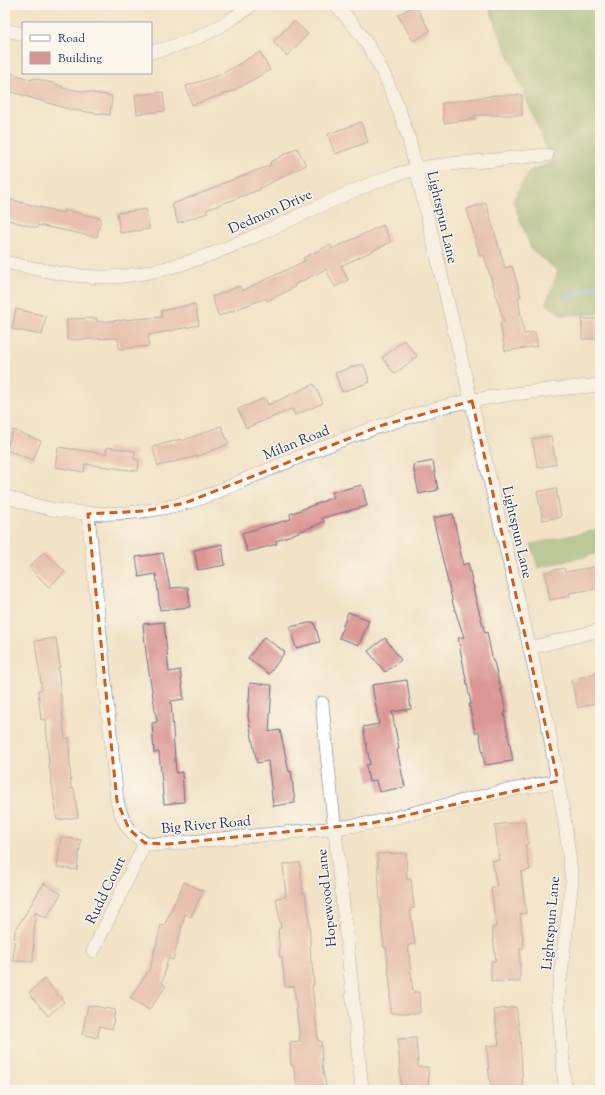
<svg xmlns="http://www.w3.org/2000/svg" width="605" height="1095" font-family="'Sorts Mill Goudy',serif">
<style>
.forest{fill:#7aa760;stroke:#4a6b5f}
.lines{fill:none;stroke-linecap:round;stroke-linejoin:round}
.stream{stroke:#6eaee2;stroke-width:4.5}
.building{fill:#db9693}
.street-casing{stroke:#666e83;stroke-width:14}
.street{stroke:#fff;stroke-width:13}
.marked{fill:none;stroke:#de5710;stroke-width:3;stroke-dasharray:8 5;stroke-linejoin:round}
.labels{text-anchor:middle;stroke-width:3;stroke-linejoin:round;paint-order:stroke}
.street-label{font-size:14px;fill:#1b2f5e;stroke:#fbf7ec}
</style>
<rect width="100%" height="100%" fill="#fbf7ec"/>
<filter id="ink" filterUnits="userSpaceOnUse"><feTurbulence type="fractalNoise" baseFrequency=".025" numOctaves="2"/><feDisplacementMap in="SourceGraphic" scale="8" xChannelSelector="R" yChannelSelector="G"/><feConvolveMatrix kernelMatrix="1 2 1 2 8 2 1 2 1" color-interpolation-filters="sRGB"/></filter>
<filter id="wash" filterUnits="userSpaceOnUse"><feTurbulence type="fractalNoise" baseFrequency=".012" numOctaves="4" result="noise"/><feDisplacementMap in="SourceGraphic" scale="16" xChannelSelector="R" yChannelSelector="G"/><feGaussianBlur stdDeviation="0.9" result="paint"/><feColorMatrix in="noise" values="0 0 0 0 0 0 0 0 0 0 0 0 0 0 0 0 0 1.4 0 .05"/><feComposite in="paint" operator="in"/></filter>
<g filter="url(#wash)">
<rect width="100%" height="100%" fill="#f2e3c7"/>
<path class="forest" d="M 488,5 L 600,5 L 600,314 L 562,315 L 546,304 L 558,271 L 531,249 L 513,201 L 528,172 L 552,162 Z
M 600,529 L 600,553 L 538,568 L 531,544 Z"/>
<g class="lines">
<path class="stream" d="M 565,298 L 600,284"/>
</g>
<g id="blocks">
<path class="building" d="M 415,5 L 430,31 L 413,41 L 398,15 Z
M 294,21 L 308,34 L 287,56 L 273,42 Z
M 260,52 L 270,70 L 233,91 L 192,105 L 186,86 L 220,75 Z
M 5,71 L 32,80 L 33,78 L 62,86 L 62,88 L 112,96 L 110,115 L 72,110 L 5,90 Z
M 163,92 L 165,111 L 137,114 L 135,95 Z
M 491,95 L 522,95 L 522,115 L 474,115 L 475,119 L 444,123 L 442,103 L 491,96 Z
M 361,122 L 368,142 L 335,154 L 328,134 Z
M 297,148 L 306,165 L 260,188 L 261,189 L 206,210 L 207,213 L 178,223 L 172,204 L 220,186 L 219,185 L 271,165 L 270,162 Z
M 8,199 L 63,213 L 64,210 L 101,218 L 97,237 L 38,225 L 37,228 L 5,219 L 5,213 Z
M 486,203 L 505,268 L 512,266 L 521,296 L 518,298 L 524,334 L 535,332 L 538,346 L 505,351 L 500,322 L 504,322 L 484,255 L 480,256 L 467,209 Z
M 146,209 L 149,229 L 120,233 L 117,213 Z
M 383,225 L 391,242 L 341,266 L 348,280 L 335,287 L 326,269 L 294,285 L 295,287 L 267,301 L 266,298 L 219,316 L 212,297 L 240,286 L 242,291 L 305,261 L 303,258 L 330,245 L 332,249 Z
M 195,304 L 199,325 L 148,335 L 149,346 L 119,349 L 118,338 L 67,340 L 67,319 L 97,318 L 97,322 L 162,317 L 161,311 Z
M 16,309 L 46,316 L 42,335 L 12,329 Z
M 582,319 L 600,319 L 600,339 L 582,339 Z
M 404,340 L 417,356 L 395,374 L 382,358 Z
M 358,365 L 364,365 L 370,382 L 342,392 L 335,373 Z
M 314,384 L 323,403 L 295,415 L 292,409 L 246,428 L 238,409 L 265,398 L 268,405 Z
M 221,426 L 229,444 L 198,456 L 158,466 L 153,447 L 181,439 L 182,441 Z
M 13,430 L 41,441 L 33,460 L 6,450 Z
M 551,436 L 556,464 L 538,468 L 532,439 Z
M 58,447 L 106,454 L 107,447 L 135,451 L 134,459 L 139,460 L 138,471 L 85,464 L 84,472 L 55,467 Z
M 433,461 L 438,490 L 419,494 L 413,465 Z
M 362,485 L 367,506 L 322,518 L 324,522 L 276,541 L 277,544 L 247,552 L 242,533 L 291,519 L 290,514 L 334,497 L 332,492 Z
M 556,488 L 561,517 L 543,520 L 537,492 Z
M 453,514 L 463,565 L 468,563 L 474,589 L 473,589 L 485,633 L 487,632 L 493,662 L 494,662 L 503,698 L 506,713 L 504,713 L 513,761 L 485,765 L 479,732 L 475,733 L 469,704 L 471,704 L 458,638 L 464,637 L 453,604 L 433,518 Z
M 222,544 L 225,565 L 198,570 L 194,550 Z
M 44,552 L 65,572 L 49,587 L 29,567 Z
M 163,553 L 170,588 L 188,587 L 190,607 L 160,610 L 156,574 L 139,577 L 136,557 Z
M 600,566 L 600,588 L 569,593 L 570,596 L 550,600 L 545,572 L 564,568 L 565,572 Z
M 348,612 L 369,620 L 359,645 L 339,638 Z
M 164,622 L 169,672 L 180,670 L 184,699 L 171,701 L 176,773 L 182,772 L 184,802 L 164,804 L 159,752 L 154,753 L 152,723 L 157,722 L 146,653 L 143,624 Z
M 314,622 L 320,642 L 296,648 L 290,627 Z
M 264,637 L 285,652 L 269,674 L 248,658 Z
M 56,638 L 60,667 L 58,667 L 65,739 L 69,738 L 71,789 L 74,788 L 78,817 L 57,820 L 50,769 L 49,769 L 46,719 L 41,720 L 38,690 L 42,690 L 35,641 Z
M 385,638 L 401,660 L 385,672 L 368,651 Z
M 600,672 L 600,702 L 578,708 L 571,680 Z
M 407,680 L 411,709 L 392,712 L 399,749 L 397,750 L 405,787 L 379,792 L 376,780 L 369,782 L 366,765 L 370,764 L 363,727 L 379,724 L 372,685 Z
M 250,683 L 272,685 L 269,732 L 280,730 L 289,772 L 291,771 L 295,803 L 273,806 L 268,761 L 257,763 L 248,717 Z
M 525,821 L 528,844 L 525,845 L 530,870 L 521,872 L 526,913 L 520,914 L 524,948 L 520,949 L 520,982 L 491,981 L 491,961 L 496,961 L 492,927 L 496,927 L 491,887 L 497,887 L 492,861 L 499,860 L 495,825 Z
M 61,837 L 81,840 L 77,870 L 57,867 Z
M 406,853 L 407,880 L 411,879 L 414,908 L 410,909 L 415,944 L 408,945 L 413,992 L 419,992 L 420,1013 L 390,1013 L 390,993 L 391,993 L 386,947 L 384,948 L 382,932 L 377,854 Z
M 300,863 L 303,894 L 305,893 L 309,916 L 311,963 L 312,963 L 314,985 L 312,985 L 318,1041 L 321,1041 L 322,1066 L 327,1090 L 298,1090 L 293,1065 L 291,1065 L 290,1042 L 300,1041 L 294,986 L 285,987 L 282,957 L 280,958 L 278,929 L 281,928 L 276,898 L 286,897 L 283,864 Z
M 184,882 L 203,891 L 191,917 L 185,914 L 173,960 L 168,958 L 162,983 L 166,986 L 149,1010 L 130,998 L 150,969 L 161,925 L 164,926 Z
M 44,883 L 61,894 L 46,918 L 35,912 L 33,962 L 13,961 L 15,931 Z
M 44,979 L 64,1002 L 48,1016 L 29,993 Z
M 88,1005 L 115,1010 L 112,1029 L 100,1026 L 97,1038 L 82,1034 Z
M 516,1007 L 520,1035 L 523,1090 L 492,1090 L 489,1075 L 487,1046 L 499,1045 L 494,1010 Z
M 416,1038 L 418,1067 L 428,1067 L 429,1090 L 401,1090 L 398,1039 Z"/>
</g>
</g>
<g filter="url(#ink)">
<use href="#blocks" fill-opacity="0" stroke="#666e83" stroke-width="1"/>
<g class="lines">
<defs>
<path id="street" d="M 335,5 C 373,41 393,90 409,139 L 548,725 L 565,823 L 572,881 L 558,998 L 565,1090
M 5,30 L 23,34
M 151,52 C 183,45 206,36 233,18 C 239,14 246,10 251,5
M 5,262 C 44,271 84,280 124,276 C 221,265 302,207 392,176 C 417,167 445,164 472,162 C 497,160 522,157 547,155
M 5,496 C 61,517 127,519 185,503 C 208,497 230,486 251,477 C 295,459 339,439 384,425 C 405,418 426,411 446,406 C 497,394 549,390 600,385
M 88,514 L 117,801 C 121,817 129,836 146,843 C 153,846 161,844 168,844 L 335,828 L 372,823 L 500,792 L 558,781
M 530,648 L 600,630
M 322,703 C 334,832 350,961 362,1090
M 93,951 L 145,843"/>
</defs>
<use href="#street" class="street-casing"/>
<use href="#street" class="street"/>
</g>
</g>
<path d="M0 0H605V1095H0ZM 472,401 L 558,781 L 372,823 L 168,844 L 145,843 L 129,829 L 117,801 L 88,514 L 144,511 L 185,503 L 383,425 Z" fill="#f2e3c7" fill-opacity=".55" fill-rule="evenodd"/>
<path class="marked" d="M 472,401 L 558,781 L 372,823 L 168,844 L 145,843 L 129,829 L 117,801 L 88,514 L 144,511 L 185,503 L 383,425 Z"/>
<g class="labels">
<g class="street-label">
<text transform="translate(270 211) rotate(-24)" y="5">Dedmon Drive</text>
<text transform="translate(443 217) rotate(77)" y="5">Lightspun Lane</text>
<text transform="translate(296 442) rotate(-22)" y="5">Milan Road</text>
<text transform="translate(518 532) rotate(77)" y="5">Lightspun Lane</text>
<text transform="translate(206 824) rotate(-5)" y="5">Big River Road</text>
<text transform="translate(105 890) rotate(-64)" y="5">Rudd Court</text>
<text transform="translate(326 898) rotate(-96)" y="5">Hopewood Lane</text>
<text transform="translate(550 923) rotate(-85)" y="5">Lightspun Lane</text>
</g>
</g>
<rect width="605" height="1095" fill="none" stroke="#fbf7ec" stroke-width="20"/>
<rect x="22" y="22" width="130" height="52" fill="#fbf7ec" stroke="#a1a7b3"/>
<rect x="30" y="35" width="20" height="6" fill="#ffffff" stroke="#a1a7b3"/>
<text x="58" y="42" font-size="12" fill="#1b2f5e">Road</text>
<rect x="30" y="52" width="20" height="12" fill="#db9693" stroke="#a1a7b3"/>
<text x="58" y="62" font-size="12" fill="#1b2f5e">Building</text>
</svg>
